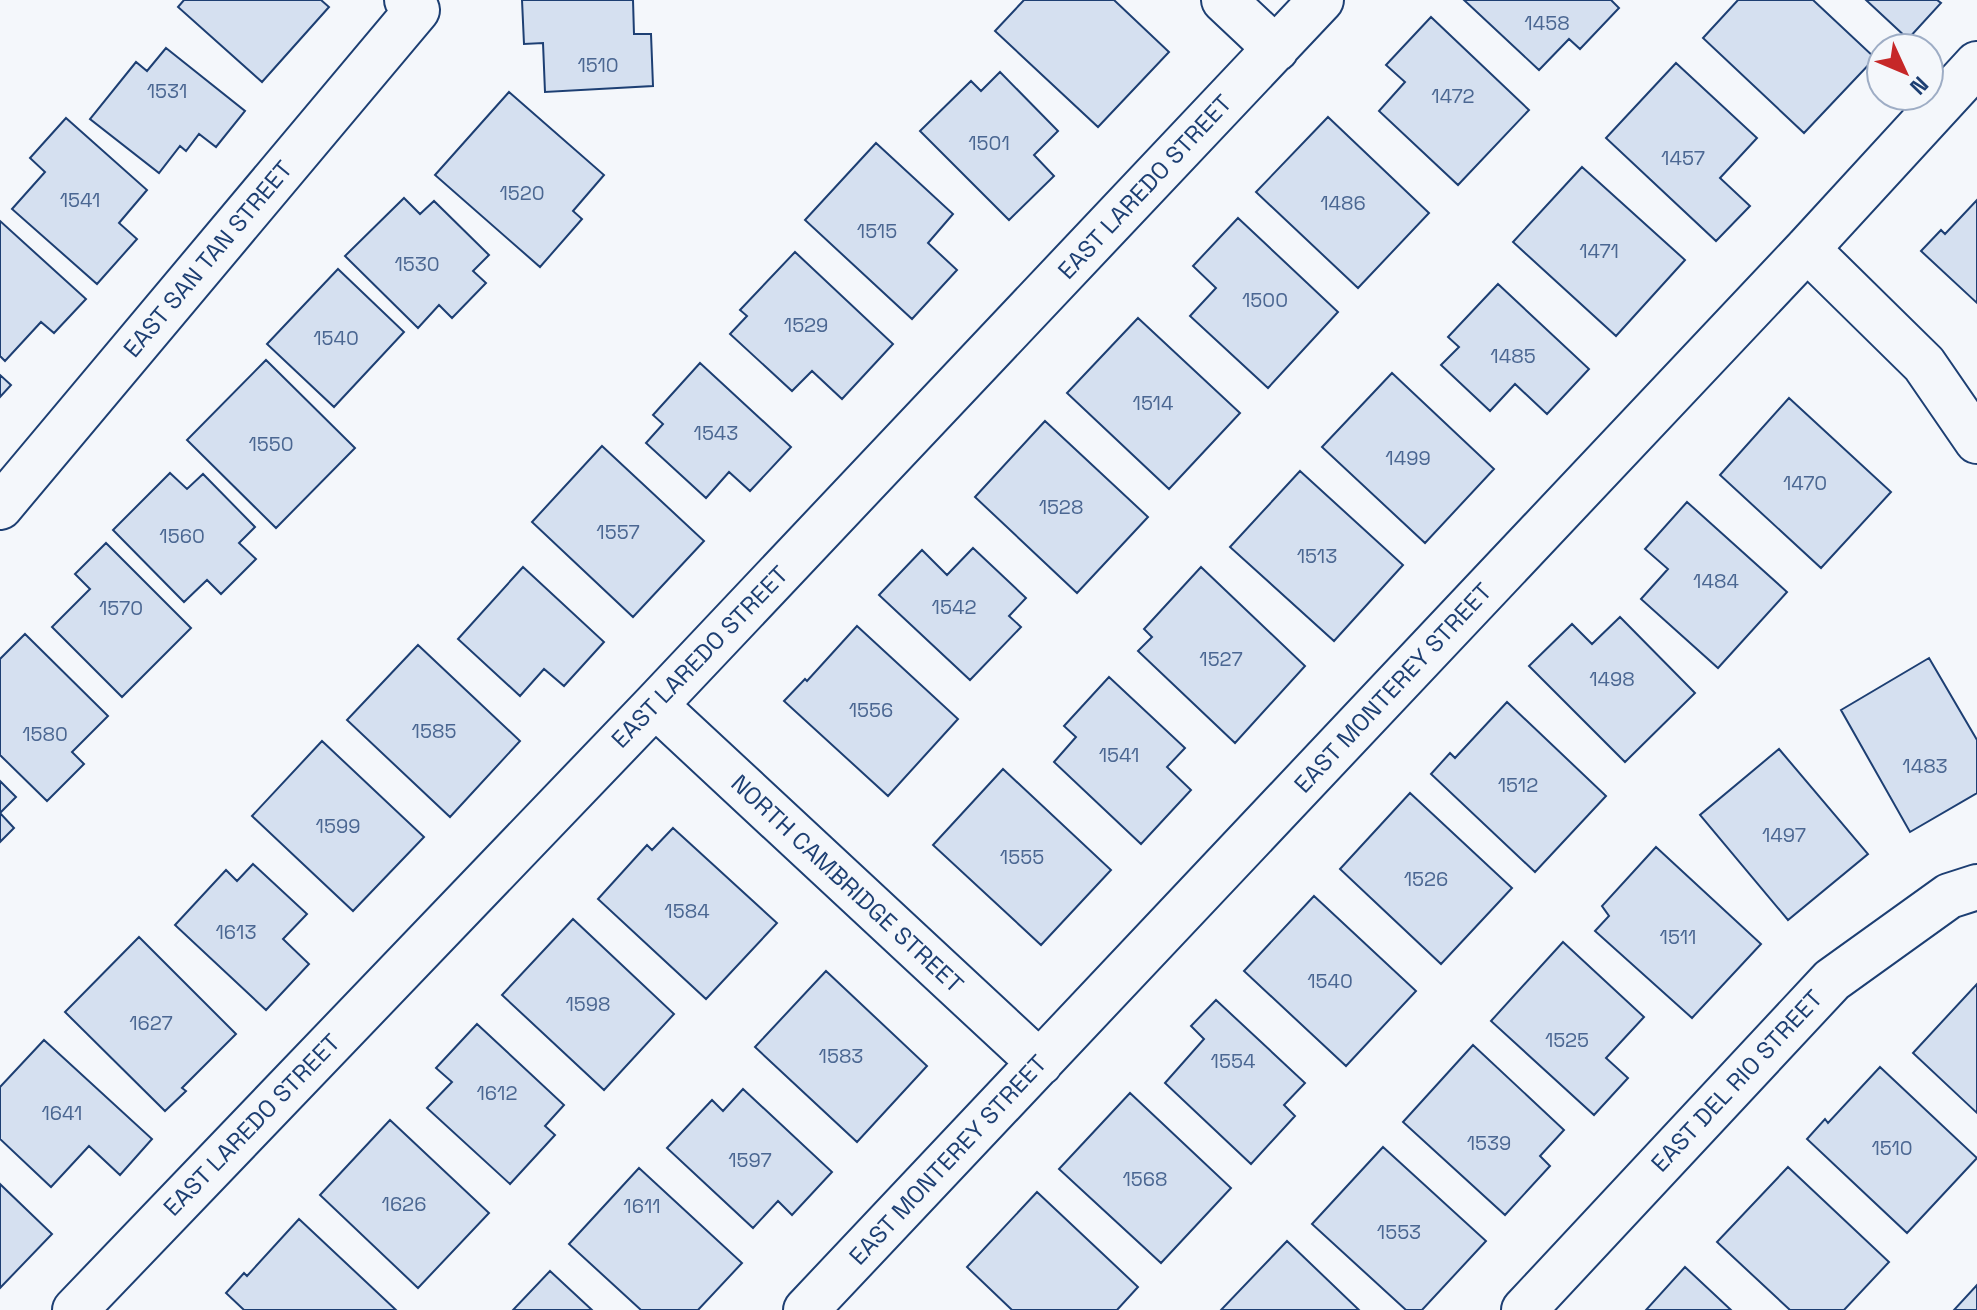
<svg xmlns="http://www.w3.org/2000/svg" width="1977" height="1310" font-family="'Space Grotesk',sans-serif">
<style>
.building{fill:#d5e0f0;stroke:#1d3f73;stroke-width:2}
.lines{fill:none;stroke-linecap:round;stroke-linejoin:round}
.minor-casing{stroke:#1d3f73;stroke-width:48}
.minor{stroke:#f4f7fb;stroke-width:44}
.labels{text-anchor:middle;stroke-width:6;stroke-linejoin:round;paint-order:stroke}
.number-label{font-size:20px;fill:#4b6792}
.street-label{font-size:24px;fill:#1d3f73;stroke:#f4f7fb}
</style>
<rect width="100%" height="100%" fill="#f4f7fb"/>
<path class="building" d="M 184,0 L 321,0 L 329,7 L 262,82 L 178,7 Z
M 522,0 L 633,0 L 634,34 L 651,34 L 653,86 L 545,92 L 543,43 L 524,44 Z
M 1024,0 L 1114,0 L 1169,52 L 1098,127 L 995,31 Z
M 1464,0 L 1611,0 L 1619,8 L 1580,49 L 1569,39 L 1539,70 Z
M 1738,0 L 1813,0 L 1875,58 L 1804,133 L 1703,38 Z
M 1866,0 L 1937,0 L 1941,3 L 1908,39 Z
M 1431,17 L 1529,110 L 1458,185 L 1379,111 L 1405,82 L 1386,65 Z
M 166,48 L 245,111 L 216,147 L 199,134 L 186,151 L 180,146 L 159,173 L 90,119 L 136,62 L 147,71 Z
M 1676,63 L 1757,138 L 1720,178 L 1750,206 L 1716,241 L 1606,138 Z
M 1000,72 L 1058,131 L 1034,155 L 1054,176 L 1009,220 L 920,131 L 971,81 L 981,91 Z
M 509,92 L 604,175 L 573,211 L 582,219 L 540,267 L 435,175 Z
M 1328,117 L 1429,213 L 1358,288 L 1256,192 Z
M 66,118 L 147,190 L 119,223 L 137,239 L 97,284 L 12,209 L 45,172 L 30,158 Z
M 876,143 L 953,214 L 928,243 L 957,270 L 912,319 L 805,220 Z
M 1582,167 L 1685,260 L 1616,336 L 1513,242 Z
M 404,198 L 420,214 L 434,201 L 489,255 L 473,271 L 486,283 L 452,318 L 439,305 L 418,328 L 345,256 Z
M 1977,200 L 1977,303 L 1921,251 L 1941,230 L 1945,234 Z
M 1238,218 L 1338,312 L 1268,388 L 1190,316 L 1216,288 L 1193,266 Z
M 0,221 L 86,299 L 54,333 L 41,322 L 5,361 L 0,356 Z
M 795,252 L 893,344 L 842,399 L 812,371 L 792,391 L 730,334 L 747,316 L 740,310 Z
M 338,269 L 404,332 L 334,407 L 267,344 Z
M 1498,284 L 1589,369 L 1547,414 L 1515,384 L 1490,411 L 1441,365 L 1459,347 L 1448,337 Z
M 1138,318 L 1240,413 L 1169,489 L 1067,393 Z
M 266,360 L 355,448 L 276,528 L 187,440 Z
M 700,363 L 791,447 L 750,491 L 729,472 L 706,498 L 646,443 L 663,424 L 653,415 Z
M 1392,373 L 1494,469 L 1425,543 L 1322,447 Z
M 0,375 L 11,385 L 0,397 Z
M 1789,398 L 1891,492 L 1821,568 L 1720,475 Z
M 1045,421 L 1148,517 L 1077,593 L 975,497 Z
M 602,446 L 704,541 L 633,617 L 532,522 Z
M 1300,471 L 1403,565 L 1334,641 L 1230,547 Z
M 170,473 L 187,489 L 203,474 L 255,527 L 239,543 L 256,559 L 221,594 L 207,580 L 184,602 L 113,530 Z
M 1687,502 L 1787,592 L 1718,668 L 1641,599 L 1668,569 L 1645,549 Z
M 106,543 L 191,628 L 122,697 L 52,627 L 90,589 L 75,574 Z
M 973,548 L 1026,598 L 1009,616 L 1021,627 L 970,680 L 879,595 L 922,550 L 947,575 Z
M 523,567 L 604,642 L 564,686 L 544,669 L 520,696 L 458,639 Z
M 1201,567 L 1305,666 L 1235,743 L 1138,651 L 1152,637 L 1144,629 Z
M 1620,617 L 1695,693 L 1625,762 L 1529,666 L 1572,624 L 1592,644 Z
M 857,626 L 958,719 L 888,796 L 784,701 L 805,679 L 807,681 Z
M 25,634 L 108,716 L 72,752 L 84,764 L 47,801 L 0,755 L 0,659 Z
M 418,645 L 520,741 L 450,817 L 347,720 Z
M 1929,658 L 1977,740 L 1977,793 L 1910,832 L 1841,710 Z
M 1109,677 L 1185,748 L 1167,767 L 1191,790 L 1141,844 L 1054,762 L 1076,737 L 1064,726 Z
M 1507,702 L 1606,796 L 1535,872 L 1431,774 L 1450,753 L 1455,758 Z
M 322,741 L 424,837 L 353,911 L 252,816 Z
M 1779,749 L 1868,854 L 1788,920 L 1700,815 Z
M 1003,769 L 1111,870 L 1041,945 L 933,845 Z
M 0,781 L 16,797 L 0,813 Z
M 1410,793 L 1512,888 L 1441,964 L 1340,869 Z
M 0,813 L 14,828 L 0,842 Z
M 673,828 L 777,923 L 706,999 L 598,899 L 647,845 L 652,850 Z
M 1656,847 L 1761,944 L 1692,1018 L 1595,931 L 1609,916 L 1602,906 Z
M 253,864 L 307,914 L 283,939 L 309,964 L 266,1010 L 175,925 L 226,870 L 237,881 Z
M 1314,896 L 1416,991 L 1346,1066 L 1244,971 Z
M 573,919 L 674,1014 L 604,1090 L 502,995 Z
M 139,937 L 236,1034 L 182,1088 L 186,1091 L 165,1111 L 65,1012 Z
M 1563,942 L 1644,1017 L 1606,1058 L 1628,1078 L 1594,1115 L 1491,1021 Z
M 826,971 L 927,1066 L 857,1142 L 755,1047 Z
M 1977,984 L 1977,1113 L 1913,1053 Z
M 1216,1000 L 1305,1083 L 1284,1105 L 1295,1116 L 1251,1164 L 1165,1083 L 1204,1039 L 1191,1026 Z
M 477,1024 L 564,1105 L 545,1126 L 555,1135 L 510,1184 L 427,1108 L 452,1082 L 436,1068 Z
M 44,1040 L 152,1139 L 120,1175 L 89,1146 L 51,1187 L 0,1139 L 0,1087 Z
M 1473,1045 L 1564,1130 L 1540,1156 L 1550,1166 L 1505,1215 L 1403,1122 Z
M 1880,1067 L 1977,1158 L 1907,1233 L 1807,1139 L 1825,1119 L 1828,1123 Z
M 743,1089 L 832,1172 L 792,1215 L 778,1201 L 753,1228 L 667,1148 L 712,1100 L 723,1111 Z
M 1130,1093 L 1231,1188 L 1161,1263 L 1059,1169 Z
M 390,1120 L 489,1213 L 418,1288 L 320,1195 Z
M 1383,1147 L 1486,1241 L 1422,1310 L 1406,1310 L 1312,1224 Z
M 1788,1167 L 1889,1262 L 1844,1310 L 1790,1310 L 1717,1242 Z
M 639,1168 L 742,1263 L 698,1310 L 641,1310 L 569,1244 Z
M 0,1184 L 52,1234 L 0,1288 Z
M 1037,1192 L 1138,1287 L 1117,1310 L 1012,1310 L 967,1267 Z
M 299,1219 L 396,1310 L 244,1310 L 226,1293 L 244,1273 L 247,1276 Z
M 1287,1241 L 1359,1310 L 1221,1310 Z
M 1685,1267 L 1731,1310 L 1646,1310 Z
M 550,1271 L 592,1310 L 513,1310 Z
M 1977,1285 L 1977,1310 L 1954,1310 Z"/>
<g class="lines">
<defs>
<path id="minor" d="M 1224,0 L 1276,49
M 1807,249 L 1924,364 L 1977,441
M 0,507 L 417,10 L 407,0
M 655,705 L 1040,1063
M 75,1310 L 655,705 L 1321,0
M 806,1310 L 1807,249 L 1977,64
M 1524,1310 L 1832,980 L 1949,896 L 1977,887"/>
</defs>
<use href="#minor" class="minor-casing"/>
<use href="#minor" class="minor"/>
</g>
<g class="labels">
<g class="number-label">
<text x="1547" y="30">1458</text>
<text x="598" y="72">1510</text>
<text x="167" y="98">1531</text>
<text x="1453" y="103">1472</text>
<text x="989" y="150">1501</text>
<text x="1683" y="165">1457</text>
<text x="522" y="200">1520</text>
<text x="80" y="207">1541</text>
<text x="1343" y="210">1486</text>
<text x="877" y="238">1515</text>
<text x="1599" y="258">1471</text>
<text x="417" y="271">1530</text>
<text x="1265" y="307">1500</text>
<text x="806" y="332">1529</text>
<text x="336" y="345">1540</text>
<text x="1513" y="363">1485</text>
<text x="1153" y="410">1514</text>
<text x="716" y="440">1543</text>
<text x="271" y="451">1550</text>
<text x="1408" y="465">1499</text>
<text x="1805" y="490">1470</text>
<text x="1061" y="514">1528</text>
<text x="618" y="539">1557</text>
<text x="182" y="543">1560</text>
<text x="1317" y="563">1513</text>
<text x="1716" y="588">1484</text>
<text x="954" y="614">1542</text>
<text x="121" y="615">1570</text>
<text x="1221" y="666">1527</text>
<text x="1612" y="686">1498</text>
<text x="871" y="717">1556</text>
<text x="434" y="738">1585</text>
<text x="45" y="741">1580</text>
<text x="1119" y="762">1541</text>
<text x="1925" y="773">1483</text>
<text x="1518" y="792">1512</text>
<text x="338" y="833">1599</text>
<text x="1784" y="842">1497</text>
<text x="1022" y="864">1555</text>
<text x="1426" y="886">1526</text>
<text x="687" y="918">1584</text>
<text x="236" y="939">1613</text>
<text x="1678" y="944">1511</text>
<text x="1330" y="988">1540</text>
<text x="588" y="1011">1598</text>
<text x="151" y="1030">1627</text>
<text x="1567" y="1047">1525</text>
<text x="841" y="1063">1583</text>
<text x="1233" y="1068">1554</text>
<text x="497" y="1100">1612</text>
<text x="62" y="1120">1641</text>
<text x="1489" y="1150">1539</text>
<text x="1892" y="1155">1510</text>
<text x="750" y="1167">1597</text>
<text x="1145" y="1186">1568</text>
<text x="404" y="1211">1626</text>
<text x="642" y="1213">1611</text>
<text x="1399" y="1239">1553</text>
</g>
<g class="street-label">
<text transform="translate(1145 187) rotate(-47)" y="8">EAST LAREDO STREET</text>
<text transform="translate(208 259) rotate(-50)" y="8">EAST SAN TAN STREET</text>
<text transform="translate(700 657) rotate(-46)" y="8">EAST LAREDO STREET</text>
<text transform="translate(1393 688) rotate(-47)" y="8">EAST MONTEREY STREET</text>
<text transform="translate(847 884) rotate(43)" y="8">NORTH CAMBRIDGE STREET</text>
<text transform="translate(1737 1081) rotate(-47)" y="8">EAST DEL RIO STREET</text>
<text transform="translate(252 1125) rotate(-46)" y="8">EAST LAREDO STREET</text>
<text transform="translate(948 1160) rotate(-47)" y="8">EAST MONTEREY STREET</text>
</g>
</g>
<g transform="translate(1905 72) rotate(134)"><circle r="38" fill="#f4f7fb" stroke="#9eadc5" stroke-width="2"/>
<path d="M0-6L14 30L0 20L-14 30Z" fill="#c62828"/>
<text y="-12" font-size="22" font-weight="bold" text-anchor="middle" fill="#1d3f73">N</text>
</g>
</svg>
